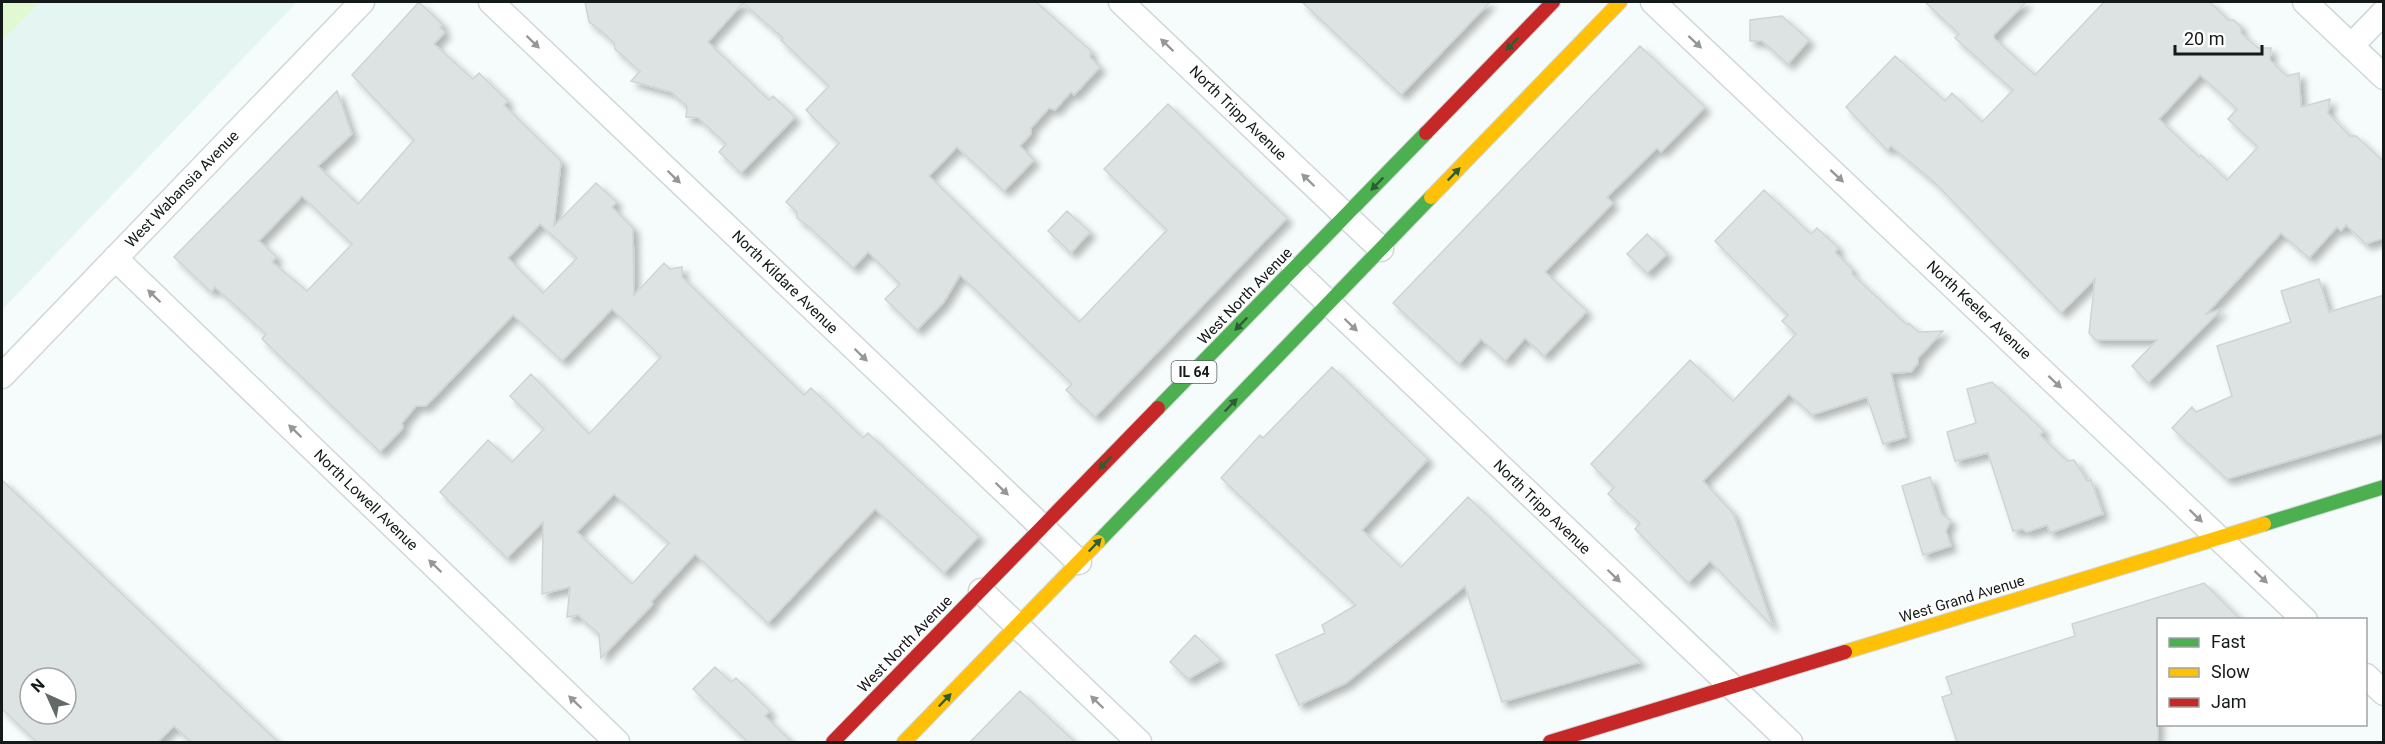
<svg xmlns="http://www.w3.org/2000/svg" width="2385" height="744" font-family="Roboto,sans-serif">
<style>
.built{fill:#e4f5f2}
.green{fill:#e1f8d1}
.building{fill:#dde3e3;stroke:#ced4d4;stroke-width:1.5;fill-rule:evenodd;filter:url(#shadow)}
.lines{fill:none;stroke-linecap:round;stroke-linejoin:round}
.street-casing{stroke:#d1d7d6;stroke-width:27}
.fast-casing{stroke:#d1d7d6;stroke-width:16}
.slow-casing{stroke:#d1d7d6;stroke-width:16}
.jam-casing{stroke:#d1d7d6;stroke-width:16}
.street{stroke:#fefffe;stroke-width:24}
.fast{stroke:#4caf50;stroke-width:14}
.slow{stroke:#ffc107;stroke-width:14}
.jam{stroke:#c62828;stroke-width:14}
.oneway{fill:#959897}
.oneway2{fill:#2d5d32}
.labels{text-anchor:middle;stroke-width:4.5;stroke-linejoin:round;paint-order:stroke}
.shield{fill:#fff;stroke:#5a5f5e;stroke-width:1.5}
.shield-label{font-size:14px;font-weight:bold;fill:#141a19}
.street-label{font-size:15px;fill:#141a19;stroke:#fff}
</style>
<defs>
<filter id="shadow"><feDropShadow dx="5.5" dy="5.5" stdDeviation="3" flood-color="#0004"/></filter>
</defs>
<rect width="100%" height="100%" fill="#f6fcfb"/>
<path class="built" d="M 39,2 L 297,2 L 2,310 L 2,41 Z"/>
<path class="green" d="M 2,2 L 39,2 L 2,41 Z"/>
<path class="building" d="M 419,2 L 443,25 L 440,27 L 445,32 L 434,44 L 473,79 L 479,73 L 508,101 L 504,105 L 561,161 L 554,226 L 596,183 L 617,202 L 612,207 L 633,228 L 634,295 L 664,263 L 670,269 L 682,267 L 682,277 L 804,395 L 811,388 L 863,438 L 868,433 L 979,536 L 944,573 L 875,509 L 768,623 L 695,554 L 651,602 L 653,604 L 601,658 L 599,634 L 578,615 L 567,617 L 570,587 L 542,594 L 543,522 L 507,558 L 440,492 L 488,440 L 512,462 L 544,429 L 510,396 L 531,374 L 589,434 L 661,357 L 612,309 L 562,361 L 513,315 L 426,406 L 416,406 L 402,423 L 403,428 L 380,452 L 262,339 L 266,334 L 215,287 L 211,292 L 174,257 L 337,91 L 352,134 L 318,166 L 358,204 L 414,140 L 352,75 ZM 302,196 L 352,244 L 307,291 L 272,262 L 277,257 L 259,241 ZM 540,224 L 577,258 L 543,293 L 508,258 ZM 614,494 L 669,543 L 632,584 L 577,532 Z
M 585,2 L 1036,2 L 1091,51 L 1090,57 L 1100,67 L 1074,95 L 1071,92 L 1055,110 L 1049,108 L 1031,128 L 1031,134 L 1020,146 L 1034,160 L 1004,191 L 957,147 L 929,176 L 1079,322 L 1167,230 L 1104,169 L 1168,104 L 1287,218 L 1095,417 L 1066,390 L 1072,384 L 960,275 L 944,302 L 917,330 L 885,299 L 900,284 L 868,252 L 853,268 L 807,225 L 797,218 L 797,212 L 786,202 L 839,143 L 806,110 L 829,86 L 781,40 L 783,38 L 743,3 L 708,42 L 769,100 L 773,96 L 795,117 L 741,173 L 719,152 L 726,144 L 698,118 L 686,117 L 687,106 L 671,92 L 631,81 L 640,71 L 615,49 L 614,43 L 600,30 L 589,22 Z
M 1302,2 L 1490,2 L 1401,95 Z
M 1925,2 L 2026,2 L 1994,35 L 1994,38 L 2035,75 L 2104,2 L 2210,2 L 2228,20 L 2234,20 L 2241,27 L 2241,33 L 2258,48 L 2271,48 L 2270,60 L 2287,76 L 2299,73 L 2301,107 L 2330,99 L 2328,113 L 2350,136 L 2356,136 L 2384,162 L 2384,238 L 2366,244 L 2346,225 L 2341,231 L 2337,227 L 2309,258 L 2281,233 L 2206,314 L 2222,309 L 2148,383 L 2132,366 L 2157,340 L 2096,340 L 2089,333 L 2095,279 L 2061,313 L 1934,182 L 1891,146 L 1887,150 L 1846,107 L 1895,56 L 1945,101 L 1952,93 L 1982,122 L 2013,90 L 1955,38 L 1959,34 ZM 2200,75 L 2237,109 L 2228,119 L 2258,147 L 2227,180 L 2201,155 L 2199,157 L 2159,119 Z
M 1782,16 L 1809,40 L 1788,64 L 1762,41 L 1750,41 L 1750,20 Z
M 1640,46 L 1705,107 L 1661,152 L 1657,148 L 1607,197 L 1613,203 L 1545,272 L 1587,311 L 1544,356 L 1525,338 L 1505,361 L 1481,339 L 1459,364 L 1393,303 Z
M 1764,190 L 1811,234 L 1817,228 L 1839,248 L 1835,252 L 1852,269 L 1852,274 L 1907,325 L 1909,323 L 1918,332 L 1943,331 L 1918,358 L 1918,363 L 1911,372 L 1891,373 L 1906,437 L 1883,444 L 1867,397 L 1812,415 L 1789,394 L 1703,481 L 1733,513 L 1773,627 L 1710,561 L 1688,583 L 1635,529 L 1640,523 L 1608,494 L 1614,487 L 1591,464 L 1690,360 L 1733,401 L 1796,334 L 1782,321 L 1788,315 L 1715,241 Z
M 1067,211 L 1090,232 L 1071,253 L 1048,231 Z
M 1647,234 L 1667,254 L 1647,273 L 1627,254 Z
M 2319,279 L 2329,312 L 2384,295 L 2384,433 L 2227,479 L 2172,428 L 2192,407 L 2196,412 L 2232,396 L 2217,346 L 2291,322 L 2281,291 Z
M 1332,367 L 1428,459 L 1362,530 L 1401,567 L 1468,497 L 1641,662 L 1502,702 L 1465,586 L 1346,683 L 1299,705 L 1276,655 L 1325,633 L 1322,625 L 1356,605 L 1221,478 L 1260,435 L 1263,438 Z
M 1992,382 L 2044,431 L 2040,435 L 2067,461 L 2074,460 L 2087,481 L 2091,480 L 2103,514 L 2050,533 L 2047,525 L 2027,532 L 2022,529 L 2013,531 L 1988,453 L 1955,461 L 1947,432 L 1976,423 L 1967,389 Z
M 1930,477 L 1942,515 L 1951,520 L 1946,531 L 1951,546 L 1923,555 L 1902,486 Z
M 2,480 L 278,742 L 191,742 L 174,726 L 158,742 L 37,742 L 2,709 ZM 30,678 L 66,678 L 66,714 L 30,714 Z
M 2204,583 L 2241,620 L 2158,620 L 2158,742 L 1957,742 L 1942,697 L 1952,694 L 1946,677 L 2075,636 L 2072,624 Z
M 1195,635 L 1221,660 L 1188,679 L 1170,662 Z
M 715,667 L 731,682 L 736,678 L 770,711 L 765,716 L 792,742 L 748,742 L 693,689 Z
M 1020,691 L 1075,742 L 970,742 Z"/>
<g class="lines">
<defs>
<path id="street" d="M 491,2 L 1079,562
M 1121,2 L 1381,249
M 1653,2 L 2305,620
M 2305,2 L 2384,77
M 2351,46 L 2384,12
M 115,258 L 617,742
M 1294,270 L 1790,742
M 2,376 L 362,2
M 981,591 L 1139,742
M 2366,676 L 2384,693"/>
<path id="fast" d="M 1158,408 L 1426,133
M 2264,524 L 2384,487
M 1098,542 L 1431,197"/>
<path id="slow" d="M 1431,197 L 1620,2
M 1845,652 L 2264,524
M 904,742 L 1098,542"/>
<path id="jam" d="M 1426,133 L 1553,2
M 833,742 L 1158,408
M 1550,742 L 1845,652"/>
</defs>
<use href="#street" class="street-casing"/>
<use href="#fast" class="fast-casing"/>
<use href="#slow" class="slow-casing"/>
<use href="#jam" class="jam-casing"/>
<use href="#street" class="street"/>
<use href="#fast" class="fast"/>
<use href="#slow" class="slow"/>
<use href="#jam" class="jam"/>
</g>
<defs><path id="oneway-solid" d="M-6-.8H1V-3.2L6.5 0L1 3.2V.8H-6Z" transform="scale(1.5)"/></defs>
<g class="oneway">
<use href="#oneway-solid" transform="translate(533 42) rotate(44)"/>
<use href="#oneway-solid" transform="translate(1695 42) rotate(43)"/>
<use href="#oneway-solid" transform="translate(1167 45) rotate(-136)"/>
<use href="#oneway-solid" transform="translate(1837 176) rotate(43)"/>
<use href="#oneway-solid" transform="translate(674 177) rotate(44)"/>
<use href="#oneway-solid" transform="translate(1308 180) rotate(-136)"/>
<use href="#oneway-solid" transform="translate(154 296) rotate(-136)"/>
<use href="#oneway-solid" transform="translate(1351 325) rotate(44)"/>
<use href="#oneway-solid" transform="translate(861 355) rotate(44)"/>
<use href="#oneway-solid" transform="translate(2055 382) rotate(43)"/>
<use href="#oneway-solid" transform="translate(295 431) rotate(-136)"/>
<use href="#oneway-solid" transform="translate(1002 489) rotate(44)"/>
<use href="#oneway-solid" transform="translate(2196 516) rotate(44)"/>
<use href="#oneway-solid" transform="translate(435 566) rotate(-136)"/>
<use href="#oneway-solid" transform="translate(1614 576) rotate(44)"/>
<use href="#oneway-solid" transform="translate(2261 577) rotate(43)"/>
<use href="#oneway-solid" transform="translate(575 702) rotate(-136)"/>
<use href="#oneway-solid" transform="translate(1097 702) rotate(-136)"/>
</g>
<g class="oneway2">
<use href="#oneway-solid" transform="translate(1512 44) rotate(134)"/>
<use href="#oneway-solid" transform="translate(1454 174) rotate(-46)"/>
<use href="#oneway-solid" transform="translate(1377 184) rotate(134)"/>
<use href="#oneway-solid" transform="translate(1241 324) rotate(134)"/>
<use href="#oneway-solid" transform="translate(1231 405) rotate(-46)"/>
<use href="#oneway-solid" transform="translate(1105 463) rotate(134)"/>
<use href="#oneway-solid" transform="translate(1095 545) rotate(-46)"/>
<use href="#oneway-solid" transform="translate(945 700) rotate(-46)"/>
</g>
<g class="labels">
<rect class="shield" x="1171.5" y="361" width="45" height="22" rx="4.5"/>
<g class="shield-label">
<text x="1194" y="377">IL 64</text>
</g>
<g class="street-label">
<text transform="translate(1238 113) rotate(44)" y="5">North Tripp Avenue</text>
<text transform="translate(182 189) rotate(-46)" y="5">West Wabansia Avenue</text>
<text transform="translate(785 282) rotate(44)" y="5">North Kildare Avenue</text>
<text transform="translate(1245 296) rotate(-46)" y="5">West North Avenue</text>
<text transform="translate(1979 310) rotate(43)" y="5">North Keeler Avenue</text>
<text transform="translate(366 500) rotate(44)" y="5">North Lowell Avenue</text>
<text transform="translate(1542 507) rotate(44)" y="5">North Tripp Avenue</text>
<text transform="translate(1962 599) rotate(-17)" y="5">West Grand Avenue</text>
<text transform="translate(905 644) rotate(-46)" y="5">West North Avenue</text>
</g>
</g>
<rect width="2385" height="744" fill="none" stroke="#141a19" stroke-width="6"/>
<rect x="2157" y="618" width="210" height="108" fill="#ffffff" stroke="#a1a3a3" stroke-width="1.5"/>
<rect x="2169" y="638" width="30" height="9" fill="#4caf50" stroke="#a1a3a3" stroke-width="1.5"/>
<text x="2211" y="648" font-size="18" fill="#141a19">Fast</text>
<rect x="2169" y="668" width="30" height="9" fill="#ffc107" stroke="#a1a3a3" stroke-width="1.5"/>
<text x="2211" y="678" font-size="18" fill="#141a19">Slow</text>
<rect x="2169" y="698" width="30" height="9" fill="#c62828" stroke="#a1a3a3" stroke-width="1.5"/>
<text x="2211" y="708" font-size="18" fill="#141a19">Jam</text>
<g transform="translate(48 696) rotate(315)"><circle r="28" fill="#ffffff" stroke="#a1a3a3" stroke-width="1.5"/>
<path d="M0-4.5L10 22L0 15L-10 22Z" fill="#636968"/>
<text y="-9" font-size="16" font-weight="bold" text-anchor="middle" fill="#141a19">N</text>
</g>
<path d="M2175 45v9h87v-9" fill="none" stroke="#141a19" stroke-width="3"/>
<text x="2184" y="45" font-size="18" fill="#141a19" stroke="#ffffff" stroke-width="4.5" paint-order="stroke">20 m</text>
</svg>
